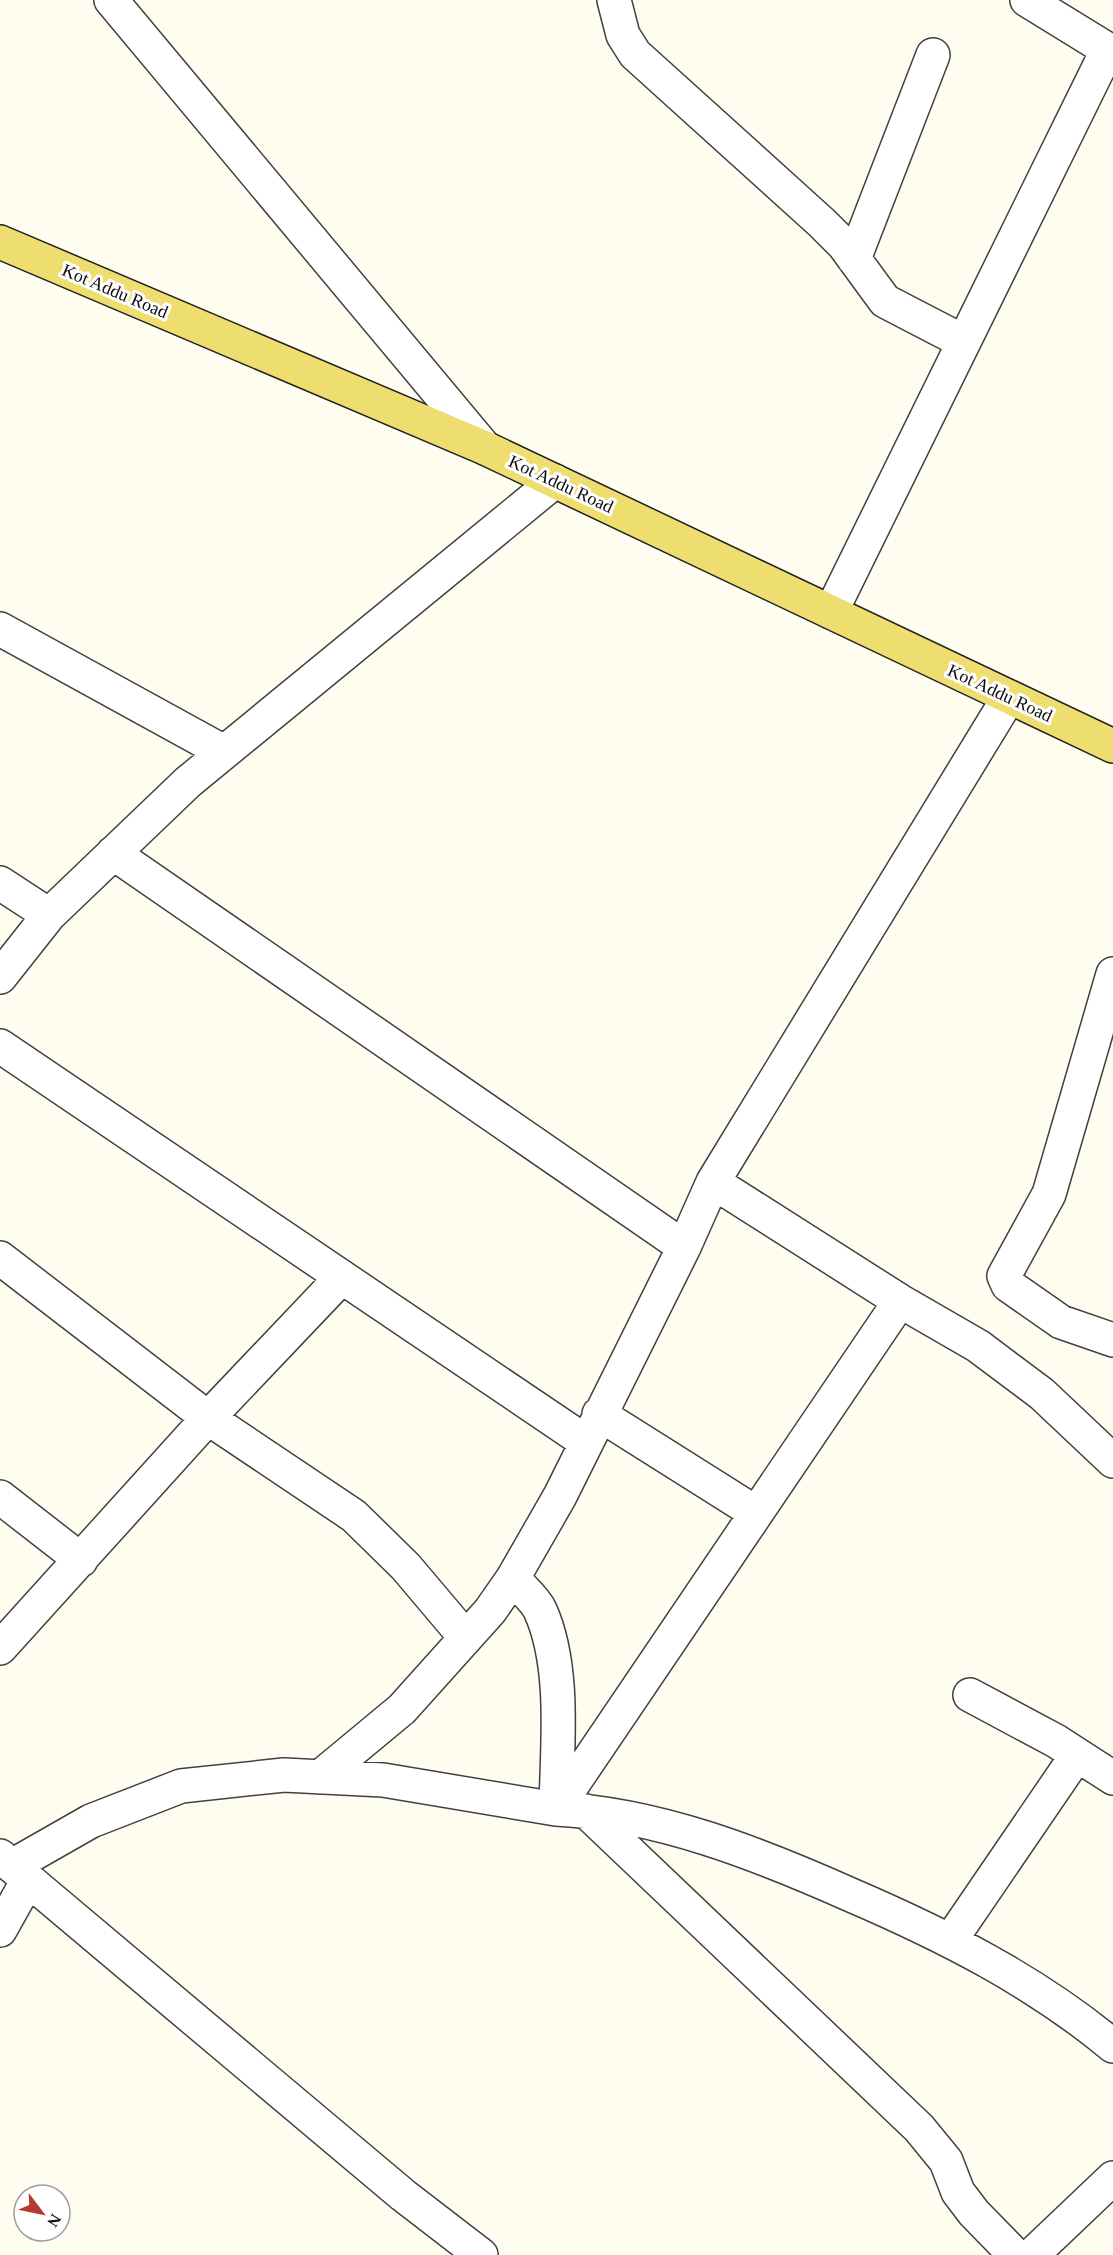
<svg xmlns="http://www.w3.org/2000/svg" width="1113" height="2255" font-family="'Times New Roman',serif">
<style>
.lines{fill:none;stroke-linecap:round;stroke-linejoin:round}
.street-casing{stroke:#414141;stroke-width:36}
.primary-casing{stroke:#1f1f1f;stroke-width:36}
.street{stroke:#fff;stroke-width:33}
.primary{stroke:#eede70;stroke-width:33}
.labels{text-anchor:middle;stroke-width:6;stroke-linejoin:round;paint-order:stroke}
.street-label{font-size:18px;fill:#0e0e0e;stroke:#fff}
</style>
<rect width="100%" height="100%" fill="#fefdf0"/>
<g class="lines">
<defs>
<path id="street" d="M 111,0 L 485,448
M 614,0 L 623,35 L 635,54 L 822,223 L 844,245 L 885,301 L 964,342
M 1027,0 L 1113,53
M 854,259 L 933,55
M 831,612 L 1107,51
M 0,629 L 224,752
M 113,853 L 684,1247
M 0,883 L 49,915
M 1113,974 L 1049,1194 L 1004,1276 L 1008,1285 L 1061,1322 L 1113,1340
M 0,977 L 49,915 L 188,782 L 555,481
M 0,1046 L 586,1442
M 713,1182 L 900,1301 L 978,1346 L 1042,1394 L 1113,1461
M 0,1258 L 208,1418 L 354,1516 L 406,1567 L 466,1638
M 599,1414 L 756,1513
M 0,1497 L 81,1560
M 513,1578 C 521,1588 535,1599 540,1610 C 566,1667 557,1747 556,1809
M 0,1648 L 208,1418 L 342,1277
M 970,1695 L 1056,1741 L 1113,1778
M 320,1777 L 402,1709 L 490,1611 L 513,1578 L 560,1496 L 684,1247 L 713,1182 L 1009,697
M 556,1809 L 900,1301
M 586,1811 L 919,2128 L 946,2161 L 958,2192 L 974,2213 L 1015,2255
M 0,1856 L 403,2195 L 481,2255
M 12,1866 L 91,1821 L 181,1786 L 284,1775 L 383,1780 L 556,1809 C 658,1814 759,1854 851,1895 C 944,1935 1035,1981 1113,2046
M 0,1930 L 28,1880
M 950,1941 L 1077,1755
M 1032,2255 L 1113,2178"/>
<path id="primary" d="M 0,242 L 485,448 L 1113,746"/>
</defs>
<use href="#street" class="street-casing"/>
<use href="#primary" class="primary-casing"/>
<use href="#street" class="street"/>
<use href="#primary" class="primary"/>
</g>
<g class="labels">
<g class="street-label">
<text transform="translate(115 291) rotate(23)" y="6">Kot Addu Road</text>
<text transform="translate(561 484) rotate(25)" y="6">Kot Addu Road</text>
<text transform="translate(1000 693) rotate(25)" y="6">Kot Addu Road</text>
</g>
</g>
<g transform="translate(42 2213) rotate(122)"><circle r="28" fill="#ffffff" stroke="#9f9f9f" stroke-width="1.5"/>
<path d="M0-4.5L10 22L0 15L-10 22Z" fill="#b43a31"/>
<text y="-9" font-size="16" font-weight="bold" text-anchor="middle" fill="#0e0e0e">N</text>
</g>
</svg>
